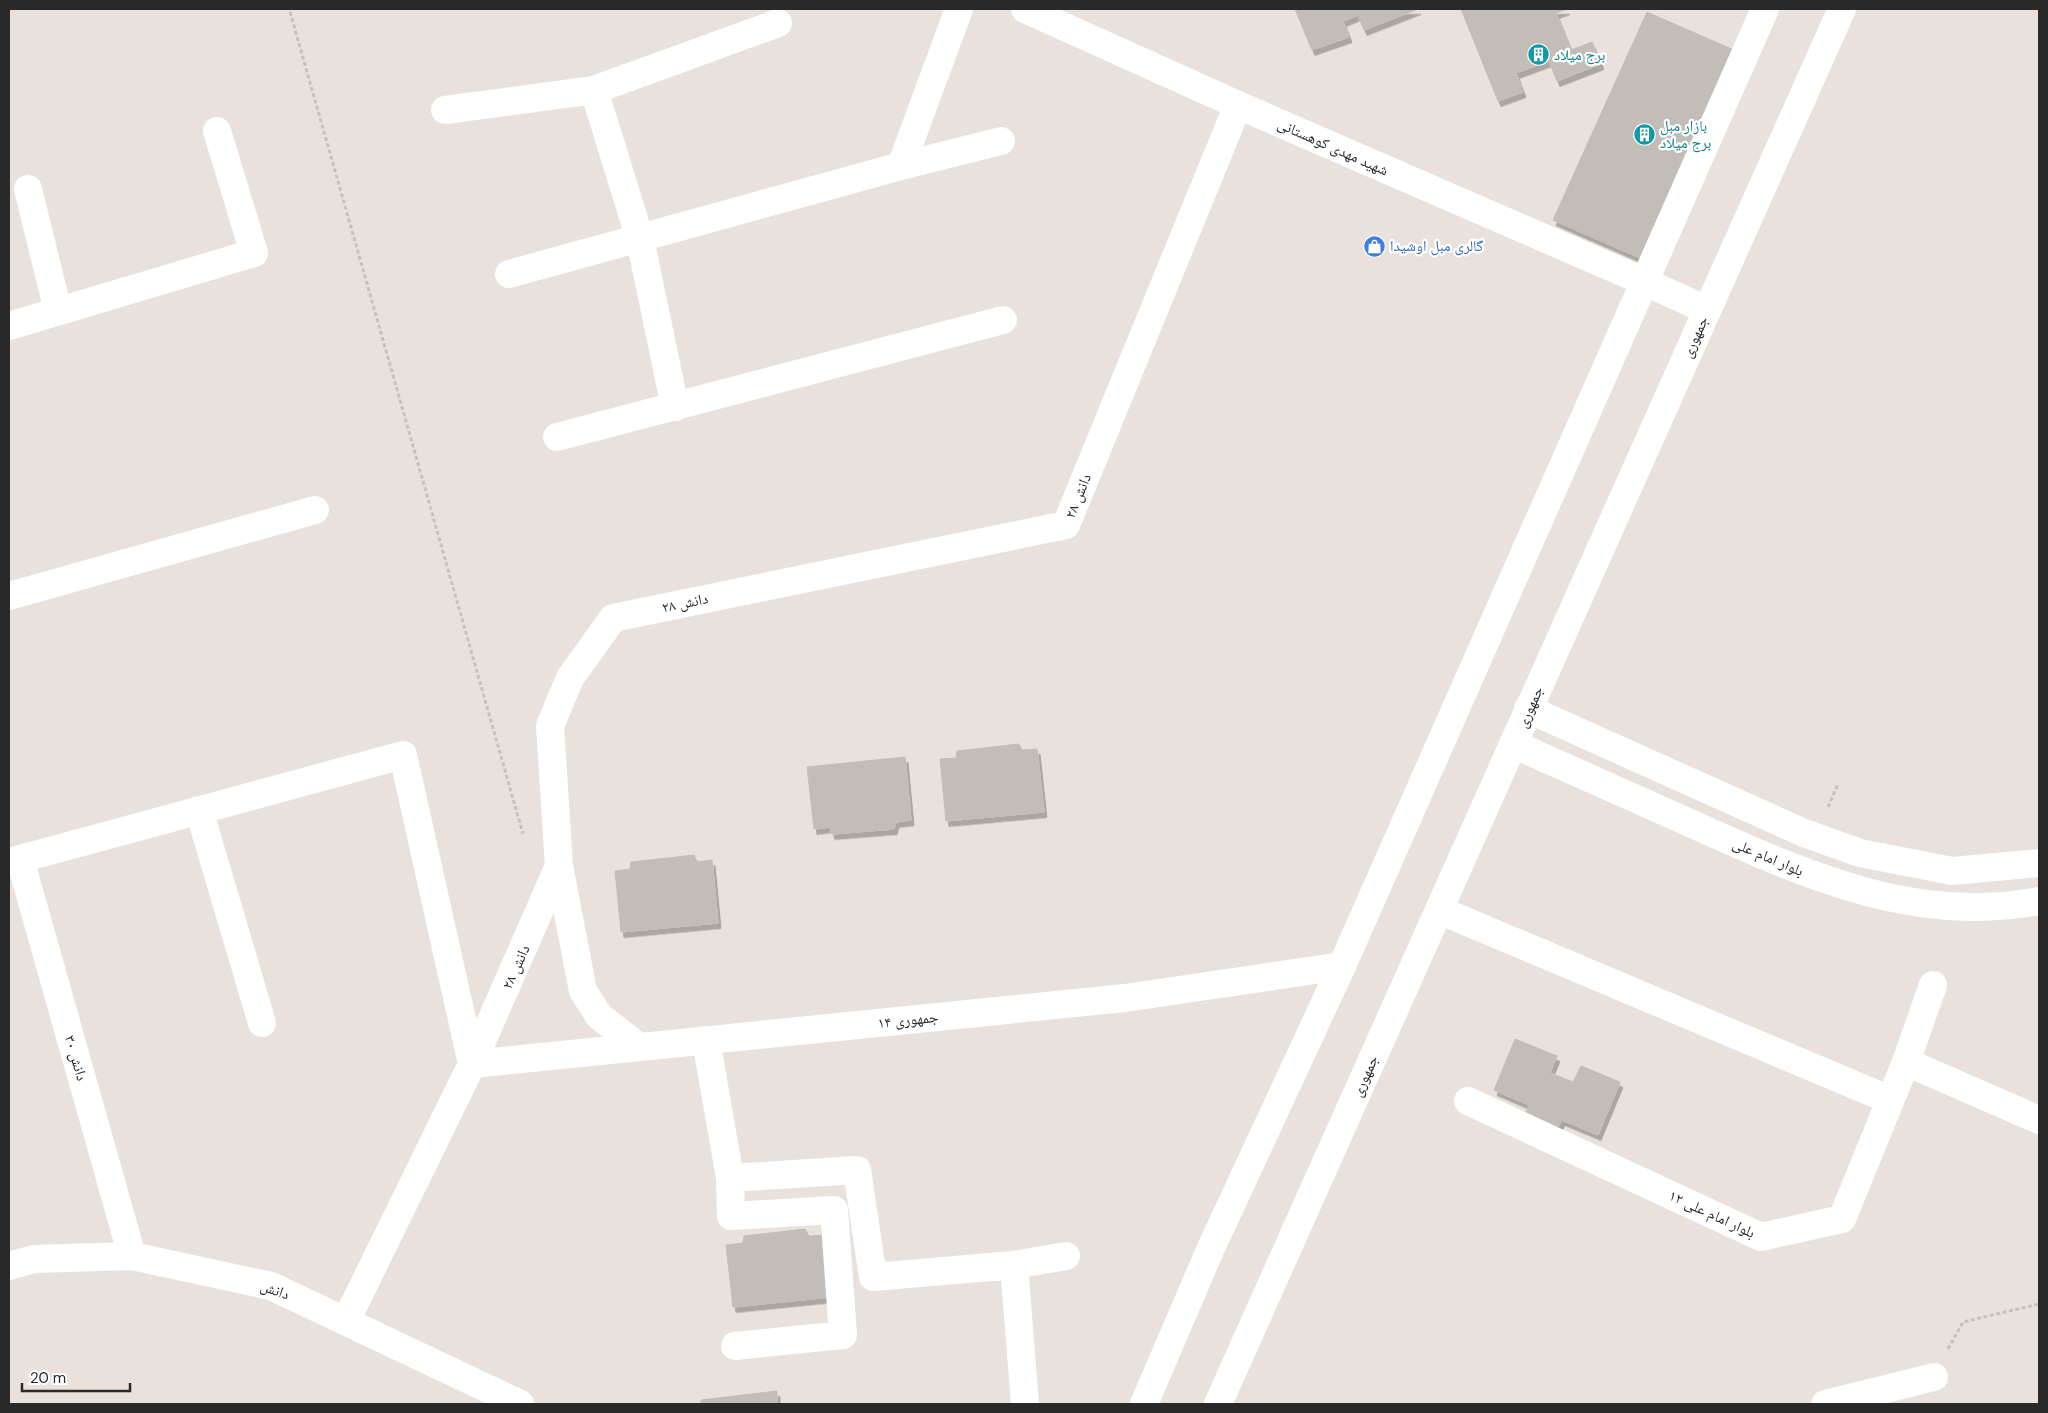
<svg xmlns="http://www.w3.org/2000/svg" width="2048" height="1413" font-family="'DM Sans','Noto Naskh Arabic',sans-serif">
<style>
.building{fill:#c2bdb7;stroke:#c4beb6;filter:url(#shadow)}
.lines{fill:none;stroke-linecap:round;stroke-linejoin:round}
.path{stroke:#c3c3c3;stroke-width:3;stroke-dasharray:4 2.5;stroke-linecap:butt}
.minor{stroke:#fff;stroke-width:28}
.tertiary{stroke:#fff;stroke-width:28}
.secondary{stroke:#fff;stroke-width:28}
.labels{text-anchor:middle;stroke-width:4.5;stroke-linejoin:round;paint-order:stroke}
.culture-label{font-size:15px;fill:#0d838f;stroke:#fff;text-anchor:start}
.street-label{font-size:15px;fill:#292929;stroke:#fff}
.shop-label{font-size:15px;fill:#366cbe;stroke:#fff;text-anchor:start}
</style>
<defs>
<filter id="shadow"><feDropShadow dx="3" dy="5.5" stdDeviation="0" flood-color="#0004"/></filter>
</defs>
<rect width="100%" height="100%" fill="#e9e2dc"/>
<path class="building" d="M 1295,9 L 1418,9 L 1364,30 L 1358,15 L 1343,21 L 1349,37 L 1312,50 Z
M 1461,9 L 1567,9 L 1556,13 L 1571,50 L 1592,42 L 1601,64 L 1557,81 L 1549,61 L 1516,73 L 1523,92 L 1498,101 Z
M 1647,12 L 1734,50 L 1640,258 L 1553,220 Z
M 1019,744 L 1022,750 L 1037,749 L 1044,812 L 946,821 L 940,759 L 956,758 L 957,751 Z
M 905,757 L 911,820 L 896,822 L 894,829 L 832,834 L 830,827 L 814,829 L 807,767 Z
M 694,855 L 697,862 L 712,860 L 718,923 L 621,932 L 615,871 L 630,869 L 631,862 Z
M 1515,1039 L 1557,1056 L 1550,1073 L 1573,1082 L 1581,1066 L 1620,1082 L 1598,1135 L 1562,1120 L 1558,1127 L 1526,1113 L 1529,1105 L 1494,1090 Z
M 805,1229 L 809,1236 L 824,1235 L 831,1297 L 733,1307 L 726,1245 L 743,1243 L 744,1236 Z
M 777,1391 L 777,1404 L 701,1404 L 701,1400 Z"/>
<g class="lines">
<path class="path" d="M 290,12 L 523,834
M 1828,807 L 1838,784
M 1948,1349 L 1963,1322 L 2039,1304"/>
<path class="minor" d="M 594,90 L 640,239 L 675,407
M 445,110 L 594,90 L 778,23
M 901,166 L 959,9
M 28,189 L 58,311
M 509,274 L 901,166 L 1001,141
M 9,326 L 254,253 L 217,131
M 557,437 L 1003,320
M 9,596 L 315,510
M 199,810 L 262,1023
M 20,859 L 132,1256
M 9,862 L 403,755 L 472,1064
M 1439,910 L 1890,1100
M 706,1040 L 730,1178 L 857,1170 L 873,1277 L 1014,1265 L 1066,1256
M 1906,1062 L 2039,1120
M 1468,1101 L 1761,1237 L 1842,1219 L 1906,1062 L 1933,985
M 730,1178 L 731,1216 L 834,1210 L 843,1335 L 735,1346
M 1014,1265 L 1025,1404
M 1825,1404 L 1934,1377"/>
<path class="tertiary" d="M 1025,9 L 1238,105 L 1643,281
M 1528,709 L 1804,833 L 1860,853 L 1952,871 L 2039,863
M 1513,744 C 1572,770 1631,797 1690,823 C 1801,873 1914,925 2039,901
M 559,866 L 583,991 L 599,1016 L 639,1047
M 472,1064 L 1125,998 L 1342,966
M 346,1321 L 472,1064 L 559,866 L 550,726 L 570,678 L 613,618 L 1066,525 L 1238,105"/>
<path class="secondary" d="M 1643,281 L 1707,310
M 9,1266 L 34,1259 L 132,1256 L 271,1286 L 520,1404
M 1144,1404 L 1211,1248 L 1342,966 L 1765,9
M 1218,1404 L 1842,9"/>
</g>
<defs>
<symbol id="building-disc" viewBox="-11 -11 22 22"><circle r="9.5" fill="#0f9aa8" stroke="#fff"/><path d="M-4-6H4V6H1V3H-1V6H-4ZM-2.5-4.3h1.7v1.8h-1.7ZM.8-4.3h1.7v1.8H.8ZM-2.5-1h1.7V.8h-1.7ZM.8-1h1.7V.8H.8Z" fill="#fff"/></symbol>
<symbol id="shop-disc" viewBox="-11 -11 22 22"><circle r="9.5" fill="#3f7fe0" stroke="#fff"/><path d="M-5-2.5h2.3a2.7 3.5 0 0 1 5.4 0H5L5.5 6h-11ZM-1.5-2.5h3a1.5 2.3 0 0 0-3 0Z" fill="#fff"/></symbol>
</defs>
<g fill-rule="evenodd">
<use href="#building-disc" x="1526" y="42" width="25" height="25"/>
<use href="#building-disc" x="1632" y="122" width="25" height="25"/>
<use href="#shop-disc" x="1362" y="234" width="25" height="25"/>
</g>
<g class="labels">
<g class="culture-label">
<text x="1554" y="60">برج میلاد</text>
<text x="1660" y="131">بازار مبل<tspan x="1660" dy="17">برج میلاد</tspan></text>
</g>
<g class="street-label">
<text transform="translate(1333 147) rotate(24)" y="5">شهید مهدی کوهستانی</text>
<text transform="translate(1695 337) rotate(-66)" y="5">جمهوری</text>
<text transform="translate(1078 496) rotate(-68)" y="5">دانش ۲۸</text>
<text transform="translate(685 603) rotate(-12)" y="5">دانش ۲۸</text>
<text transform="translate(1530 707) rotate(-66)" y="5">جمهوری</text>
<text transform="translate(1768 857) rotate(23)" y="5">بلوار امام علی</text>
<text transform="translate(516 967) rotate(-66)" y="5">دانش ۲۸</text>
<text transform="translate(908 1020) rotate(-6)" y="5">جمهوری ۱۴</text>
<text transform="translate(76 1058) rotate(74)" y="5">دانش ۳۰</text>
<text transform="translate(1365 1076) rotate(-66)" y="5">جمهوری</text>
<text transform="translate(1712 1214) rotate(25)" y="5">بلوار امام علی ۱۲</text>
<text transform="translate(275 1290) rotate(20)" y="5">دانش</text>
</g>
<g class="shop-label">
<text x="1390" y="251">گالری مبل اوشیدا</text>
</g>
</g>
<rect width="2048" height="1413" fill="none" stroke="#292929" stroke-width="20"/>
<path d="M22 1383v8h108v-8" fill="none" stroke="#292929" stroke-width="2.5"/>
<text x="30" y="1383" font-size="15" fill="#292929" stroke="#ffffff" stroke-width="4" paint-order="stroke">20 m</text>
</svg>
